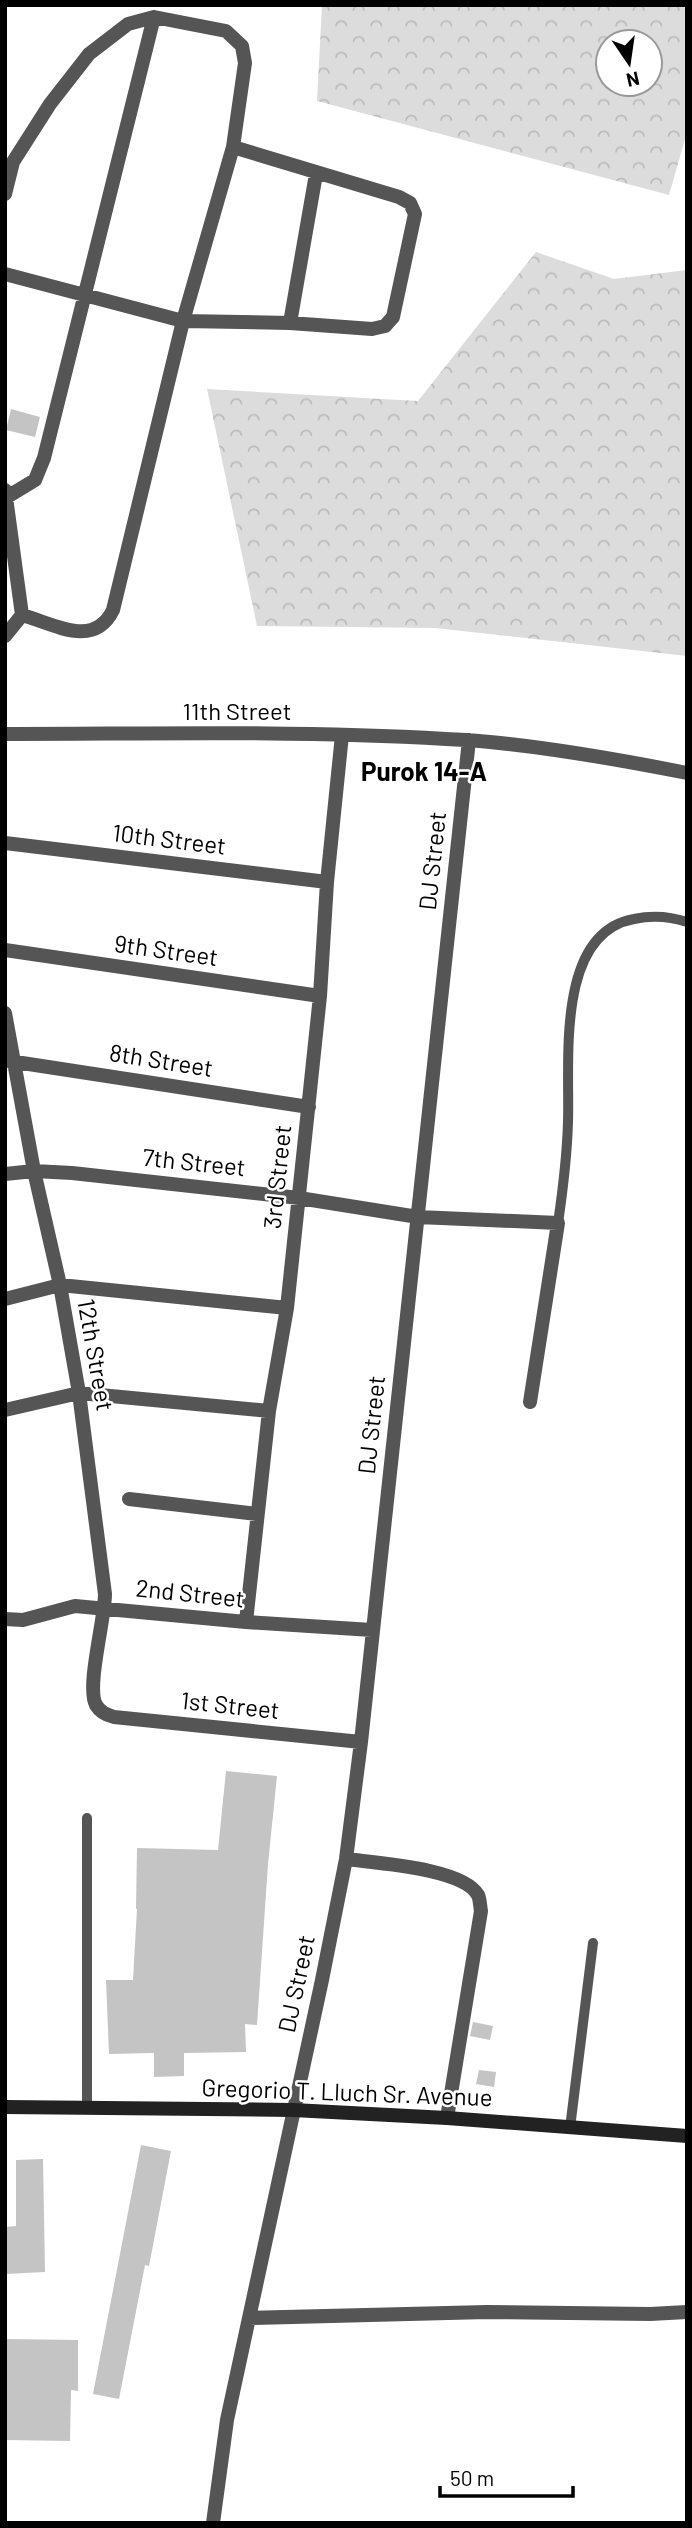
<svg xmlns="http://www.w3.org/2000/svg" width="692" height="2528" font-family="Barlow,sans-serif">
<style>
.forest{fill:url(#forest-crowns);fill-rule:evenodd}
.building{fill:#c4c4c4}
.lines{fill:none;stroke-linecap:round;stroke-linejoin:round}
.service{stroke:#555;stroke-width:10}
.minor{stroke:#555;stroke-width:14}
.secondary{stroke:#222;stroke-width:14}
.labels{text-anchor:middle;stroke-width:5;stroke-linejoin:round;paint-order:stroke}
.street-label{font-size:24px;fill:#000;stroke:#fff}
.neighbourhood-label{font-size:26px;font-weight:bold;fill:#000;stroke:#fff}
</style>
<defs>
<pattern id="forest-crowns" width="20" height="18" patternUnits="userSpaceOnUse" patternTransform="scale(1.75)"><rect width="20" height="18" fill="#dcdcdc"/><path d="M2 6a3 3 0 1 1 6 0M12 15a3 3 0 1 1 6 0" fill="none" stroke="#bbb"/></pattern>
</defs>
<rect width="100%" height="100%" fill="#fff"/>
<path class="forest" d="M 322,5 L 687,5 L 687,132 L 669,195 L 317,101 ZM 608,42 L 650,42 L 650,84 L 608,84 Z
M 536,252 L 614,279 L 687,270 L 687,656 L 435,628 L 257,626 L 207,389 L 418,401 Z"/>
<path class="building" d="M 11,409 L 40,417 L 35,437 L 6,430 Z
M 226,1771 L 277,1776 L 268,1864 L 257,2025 L 245,2024 L 246,2052 L 184,2053 L 184,2076 L 154,2077 L 154,2053 L 109,2054 L 106,1980 L 133,1980 L 137,1909 L 136,1909 L 137,1848 L 218,1850 Z
M 473,2022 L 493,2026 L 490,2040 L 470,2036 Z
M 479,2070 L 496,2072 L 494,2087 L 476,2084 Z
M 141,2145 L 171,2151 L 149,2266 L 145,2265 L 119,2399 L 93,2394 Z
M 43,2159 L 45,2272 L 5,2274 L 5,2227 L 16,2226 L 16,2160 Z
M 5,2339 L 78,2340 L 78,2391 L 71,2390 L 70,2441 L 5,2440 Z"/>
<g class="lines">
<path class="service" d="M 558,1223 C 563,1189 567,1156 568,1122 C 570,1063 555,933 634,919 C 652,915 669,916 687,922
M 87,2108 L 87,1818
M 570,2128 L 593,1943"/>
<path class="minor" d="M 5,194 L 13,162 L 50,104 L 89,54 L 128,24 L 154,17 L 226,31 L 242,46 L 245,63 L 233,147 L 183,321 L 113,610 C 94,649 54,624 22,615
M 5,274 L 183,321 L 290,323 L 372,329 L 385,326 L 393,317 L 415,214 L 410,203 L 399,197 L 233,147
M 290,323 L 316,174
M 5,490 L 22,615 L 5,636
M 7,497 L 35,480 L 44,458 L 154,17
M 5,734 C 159,734 313,730 466,740 C 538,745 616,759 687,773
M 5,843 L 327,882
M 5,950 L 320,996
M 5,1013 L 34,1171 L 60,1285 L 79,1393 L 105,1594 C 105,1619 86,1687 96,1705 C 100,1712 106,1715 114,1717 L 361,1742
M 9,1061 L 309,1107
M 5,1174 L 34,1171 L 72,1173 L 299,1198 L 418,1217 L 558,1223 L 530,1402
M 5,1299 L 60,1285 L 287,1308
M 5,1410 L 79,1393 L 269,1411
M 129,1499 L 257,1514
M 5,1619 L 23,1620 L 75,1606 L 246,1622 L 372,1630
M 246,1622 L 269,1411 L 287,1308 L 320,996 L 327,882 L 342,735
M 346,1859 C 375,1863 463,1868 478,1895 C 480,1899 480,1906 481,1911 L 447,2118
M 249,2318 L 487,2312 L 650,2314 L 687,2312
M 213,2523 L 227,2420 L 322,1980 L 346,1859 L 361,1742 L 469,740"/>
<path class="secondary" d="M 5,2107 L 293,2110 L 447,2118 L 687,2136"/>
</g>
<g class="labels">
<g class="street-label">
<text x="237" y="720">11th Street</text>
<text transform="translate(169 840) rotate(7)" y="8">10th Street</text>
<text transform="translate(433 861) rotate(-84)" y="8">DJ Street</text>
<text transform="translate(166 951) rotate(8)" y="8">9th Street</text>
<text transform="translate(161 1061) rotate(9)" y="8">8th Street</text>
<text transform="translate(194 1163) rotate(6)" y="8">7th Street</text>
<text transform="translate(278 1177) rotate(-84)" y="8">3rd Street</text>
<text transform="translate(95 1355) rotate(80)" y="8">12th Street</text>
<text transform="translate(372 1425) rotate(-84)" y="8">DJ Street</text>
<text transform="translate(190 1594) rotate(6)" y="8">2nd Street</text>
<text transform="translate(230 1706) rotate(6)" y="8">1st Street</text>
<text transform="translate(297 1984) rotate(-78)" y="8">DJ Street</text>
<text transform="translate(347 2093) rotate(2)" y="8">Gregorio T. Lluch Sr. Avenue</text>
</g>
<g class="neighbourhood-label">
<text x="424" y="781">Purok 14-A</text>
</g>
</g>
<rect width="692" height="2528" fill="none" stroke="#000000" stroke-width="14"/>
<g transform="translate(629 63) rotate(167)"><circle r="33" fill="#ffffff" stroke="#999999" stroke-width="2"/>
<path d="M0-5L12 26L0 18L-12 26Z" fill="#000000"/>
<text y="-10" font-size="19" font-weight="bold" text-anchor="middle" fill="#000000">N</text>
</g>
<path d="M440 2486v10h133v-10" fill="none" stroke="#000000" stroke-width="3.5"/>
<text x="450" y="2486" font-size="21" fill="#000000" stroke="#ffffff" stroke-width="5" paint-order="stroke">50 m</text>
</svg>
